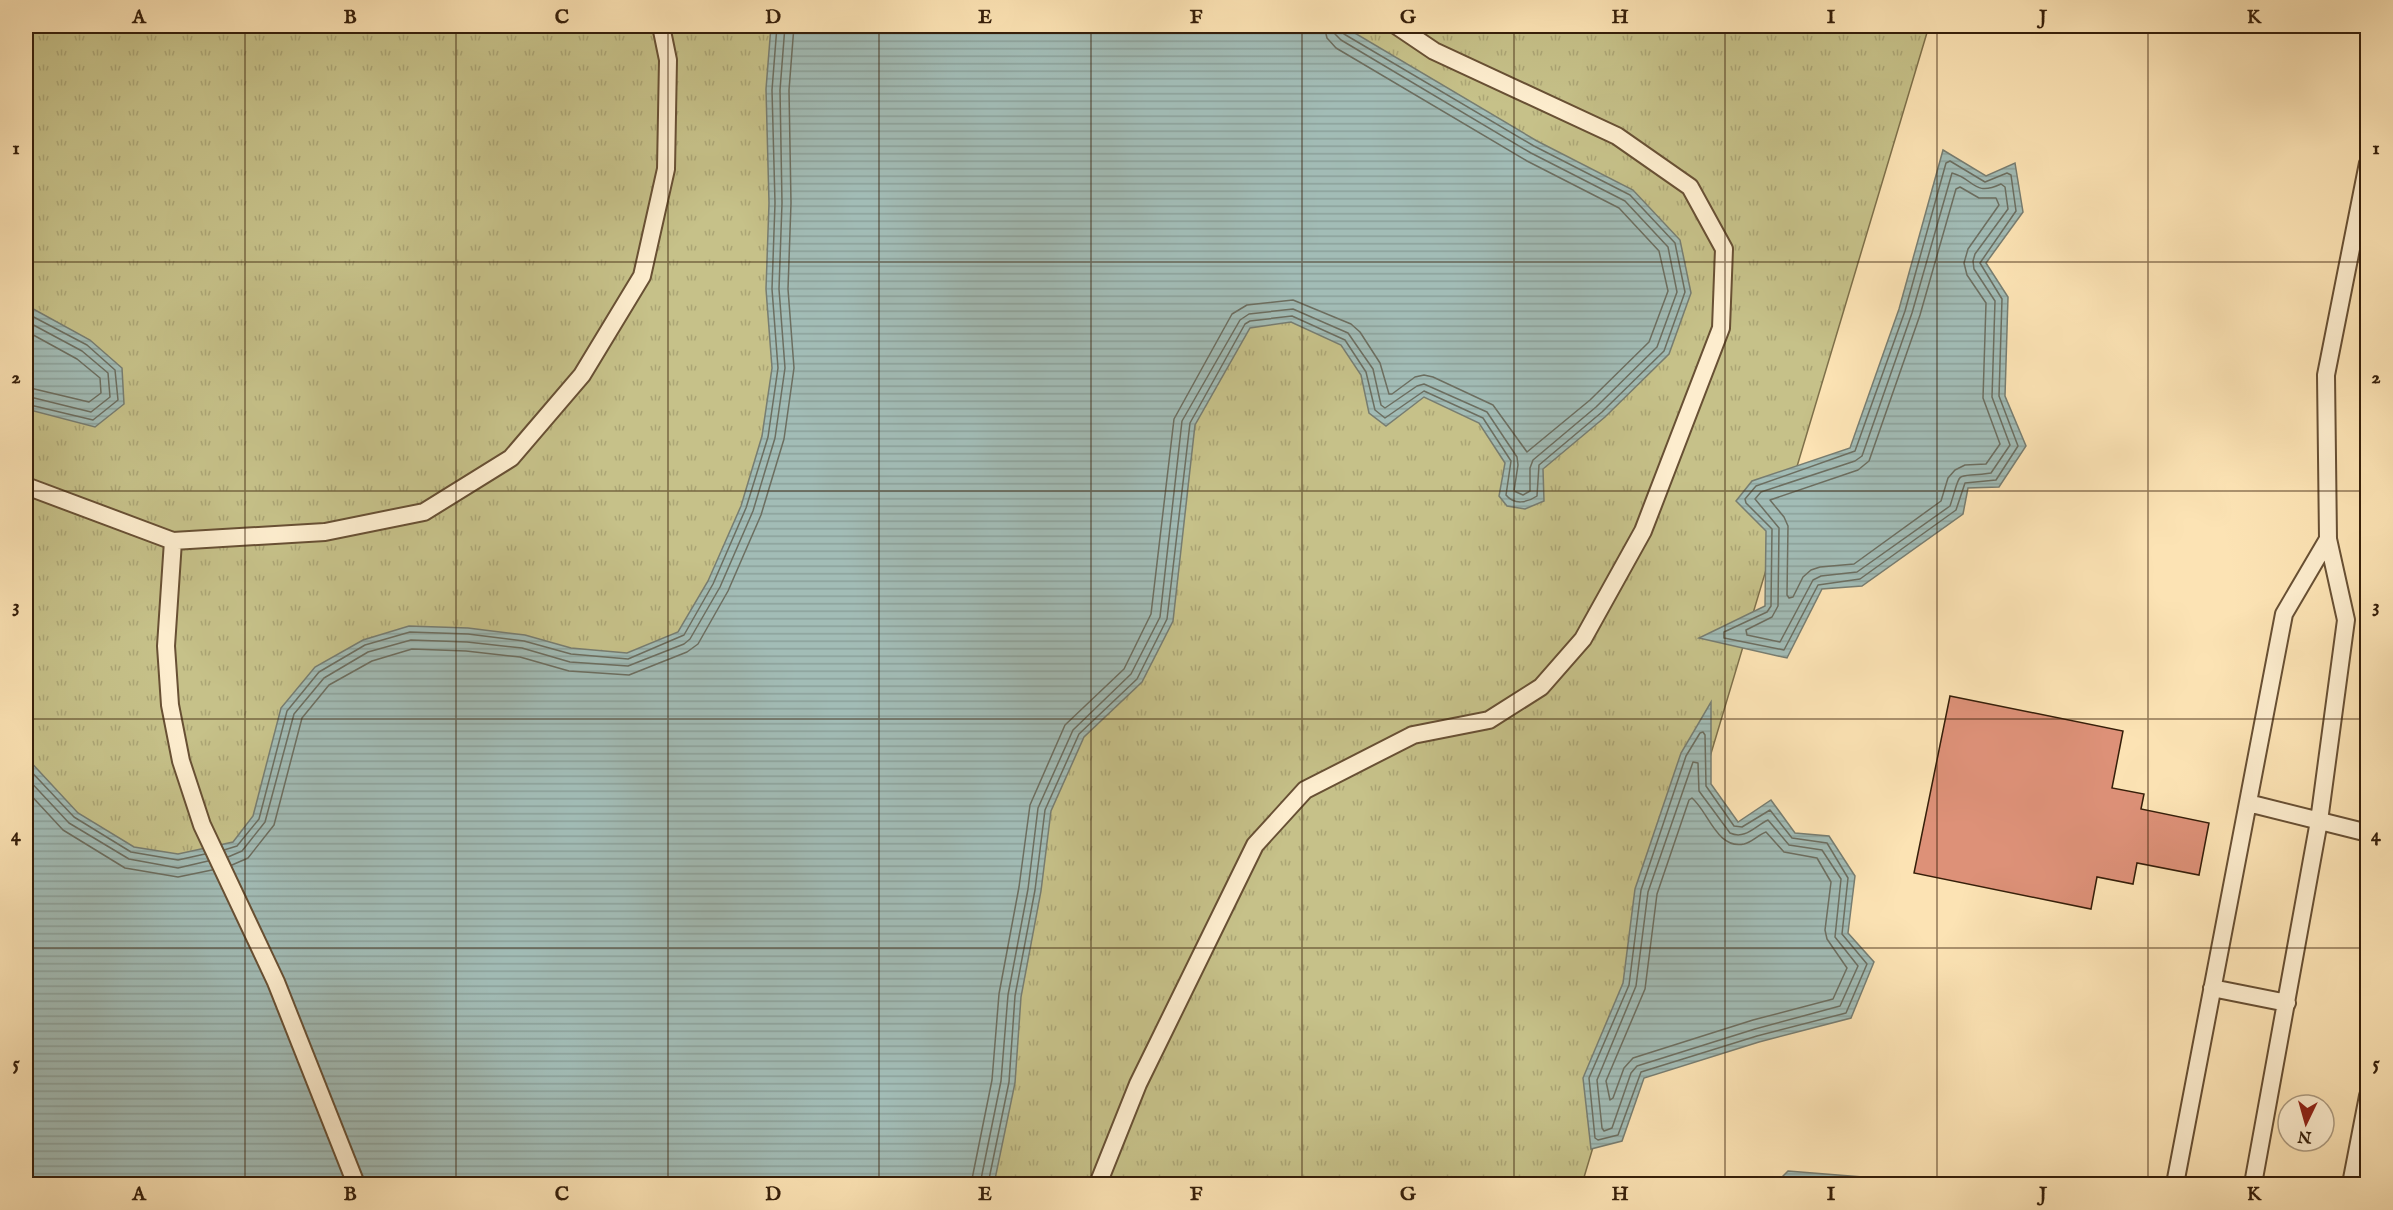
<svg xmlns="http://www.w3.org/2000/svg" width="2393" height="1210" font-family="'IM FELL English',serif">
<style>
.park{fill:url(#park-tufts);stroke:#7e704a;stroke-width:1.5}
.water{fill:url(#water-rules);stroke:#777d71;stroke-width:1.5}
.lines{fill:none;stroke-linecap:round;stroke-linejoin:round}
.shore{stroke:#6c6e60;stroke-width:1.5}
.building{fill:#dd9178;stroke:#361f0a;stroke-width:1.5}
.lane-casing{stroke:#685034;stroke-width:20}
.lane{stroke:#fdedce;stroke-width:16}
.grid{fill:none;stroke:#361f0a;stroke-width:1.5;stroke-opacity:0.55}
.neatline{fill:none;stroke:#361f0a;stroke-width:2}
.grid-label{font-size:20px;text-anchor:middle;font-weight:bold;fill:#361f0a}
</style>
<defs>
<pattern id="park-tufts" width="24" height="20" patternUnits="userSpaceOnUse" patternTransform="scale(1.5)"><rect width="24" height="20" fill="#c6c189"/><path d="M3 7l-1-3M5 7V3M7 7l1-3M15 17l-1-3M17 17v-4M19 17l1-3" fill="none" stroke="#aba575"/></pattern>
<pattern id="water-rules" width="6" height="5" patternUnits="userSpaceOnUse" patternTransform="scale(1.5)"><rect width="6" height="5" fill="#a2bcb6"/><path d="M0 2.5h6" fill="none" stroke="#8ca19b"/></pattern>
</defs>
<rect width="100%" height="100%" fill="#fce3b4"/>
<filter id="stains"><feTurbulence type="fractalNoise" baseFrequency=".00333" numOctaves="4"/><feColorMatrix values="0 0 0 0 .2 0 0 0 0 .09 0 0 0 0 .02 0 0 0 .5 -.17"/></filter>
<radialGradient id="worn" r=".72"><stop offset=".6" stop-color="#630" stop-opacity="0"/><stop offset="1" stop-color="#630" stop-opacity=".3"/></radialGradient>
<path class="park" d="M 26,26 L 1929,26 L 1582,1184 L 26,1184 Z"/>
<path class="water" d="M 771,26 L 1343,26 L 1537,141 L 1633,190 L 1680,240 L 1691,293 L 1669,354 L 1605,417 L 1543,469 L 1544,501 L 1525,509 L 1507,506 L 1499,496 L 1505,463 L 1479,423 L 1424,397 L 1386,426 L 1369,413 L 1361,375 L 1341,345 L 1291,322 L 1250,328 L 1195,425 L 1173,621 L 1142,682 L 1084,737 L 1051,811 L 1041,891 L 1021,997 L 1015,1083 L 994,1184 L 26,1184 L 26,757 L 78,813 L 134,847 L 178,854 L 233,842 L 253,816 L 281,708 L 315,667 L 363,640 L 409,626 L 468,628 L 525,635 L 571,648 L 627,653 L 678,632 L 708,581 L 741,506 L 762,436 L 772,368 L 766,289 L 769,203 L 766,89 Z
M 1943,150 L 1986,176 L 2015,163 L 2023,212 L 1986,263 L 2008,297 L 2005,396 L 2026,446 L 1999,487 L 1968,488 L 1963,514 L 1862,586 L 1822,589 L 1787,658 L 1699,638 L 1765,606 L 1766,531 L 1736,501 L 1752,481 L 1850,448 L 1899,309 Z
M 26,305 L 90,340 L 122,368 L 124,404 L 95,427 L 26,409 Z
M 1711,702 L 1711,784 L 1738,822 L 1771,800 L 1795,833 L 1829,836 L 1855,876 L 1848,933 L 1874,962 L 1851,1018 L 1759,1042 L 1644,1078 L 1622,1141 L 1591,1149 L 1583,1078 L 1623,983 L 1635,889 L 1681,753 Z
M 1788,1171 L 1875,1178 L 1879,1184 L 1775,1184 Z"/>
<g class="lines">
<path class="shore" d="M 1950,161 L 1985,182 L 2007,173 L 2011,175 L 2016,211 L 1980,263 L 2002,299 L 1999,396 L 2018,446 L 1996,480 L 1965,483 L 1956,510 L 1860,579 L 1818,585 L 1784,650 L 1724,638 L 1724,632 L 1767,612 L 1771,606 L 1772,529 L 1746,503 L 1745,499 L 1756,486 L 1855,451 L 1905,311 L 1946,163 Z
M 1952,173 C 1975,179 1973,197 2001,184 L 2005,187 L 2008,209 L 1975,254 L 1973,261 L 1974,269 L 1995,301 L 1992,397 L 2010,445 L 1991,473 C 1952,479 1963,467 1950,506 L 1857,572 L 1821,576 L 1813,580 L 1780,642 L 1747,635 L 1746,630 L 1772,617 L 1778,606 L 1779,528 L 1755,499 L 1761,492 L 1855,461 L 1862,456 L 1912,313 Z
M 1960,187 L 1979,198 L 1996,198 L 1999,205 L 1968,249 L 1964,263 L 1967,275 L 1986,303 L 1983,398 L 2000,444 L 1986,464 L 1965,465 L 1955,470 L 1948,478 L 1941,501 L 1854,564 L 1820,567 L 1811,570 L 1803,577 L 1793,597 L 1789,598 L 1787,595 L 1788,526 L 1784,517 L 1770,500 L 1858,470 L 1869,461 L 1920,315 L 1956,189 Z
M 26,313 L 87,345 L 115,370 L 118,400 L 93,420 L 26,404
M 26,321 L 82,351 L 108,373 L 110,397 L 91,412 L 26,396
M 26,331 L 77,359 L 100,378 L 101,393 L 89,402 L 26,387
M 1703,732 L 1705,735 L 1706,786 L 1734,826 L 1742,827 L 1770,810 L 1792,838 L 1827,843 L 1848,878 L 1842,934 L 1867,964 L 1846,1013 L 1757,1036 L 1641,1072 L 1618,1135 L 1598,1140 L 1595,1138 L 1589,1078 L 1629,985 L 1641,890 L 1686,756 L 1700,733 Z
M 1693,762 L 1698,763 L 1699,791 L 1730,833 C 1745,840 1755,826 1768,820 L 1789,845 L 1822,850 L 1841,879 L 1835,937 L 1858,966 L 1840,1006 L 1755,1029 L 1637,1066 L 1631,1073 L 1612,1128 L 1604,1131 L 1602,1128 L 1597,1080 L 1636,986 L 1648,892 Z
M 26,766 L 74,817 L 131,852 L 178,860 L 205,854
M 26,777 L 69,823 L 129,859 L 178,868 L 208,861
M 26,790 L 63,830 L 125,868 L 178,877 L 212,870
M 1692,798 C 1708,811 1717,850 1744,844 C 1752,842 1758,835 1766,832 L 1784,852 L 1817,858 L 1831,882 L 1825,930 L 1827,939 L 1847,968 L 1833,999 L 1753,1020 L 1633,1058 L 1624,1068 L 1613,1098 L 1610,1100 L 1606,1081 L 1645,989 L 1657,894 L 1689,800 Z
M 224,850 L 237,846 L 259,819 L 287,711 L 319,672 L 365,645 L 410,632 L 468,634 L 524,641 L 571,654 L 628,659 L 684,635 L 713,584 L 746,508 L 768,437 L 778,368 L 772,289 L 775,203 L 772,90 L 777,26
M 228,857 L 242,851 L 265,822 L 294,714 L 324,678 L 368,652 L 411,640 L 467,642 L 522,648 L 570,662 L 628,666 L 684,644 L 690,639 L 720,587 L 753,511 L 775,438 L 785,368 L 779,289 L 782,203 L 780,90 L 785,26
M 232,865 L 248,858 L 274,825 L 302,718 L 329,685 L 372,661 L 412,649 L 466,651 L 520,657 L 569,671 L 629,675 L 687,652 L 698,644 L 728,591 L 761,515 L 784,439 L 794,368 L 788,289 L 791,203 L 789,90 L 794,26
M 971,1184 L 992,1080 L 999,994 L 1019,887 L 1030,805 L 1065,725 L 1124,669 L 1151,614 L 1174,419 L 1232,314 L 1247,305 L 1293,300 L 1351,324 L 1360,332 L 1380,363 L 1389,394 L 1392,394 L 1415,377 L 1424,375 L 1433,377 L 1493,405 L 1527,452 L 1590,400 L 1649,342 L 1668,291 L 1659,251 L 1619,208 L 1527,161 L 1336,48 L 1327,38 L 1324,26
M 980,1184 L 1001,1081 L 1008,995 L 1028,889 L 1038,808 L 1073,730 L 1131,674 L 1160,617 L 1182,421 L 1240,320 L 1249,314 L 1293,309 L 1348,333 L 1373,369 L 1381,405 L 1385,408 L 1417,386 L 1424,384 L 1487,412 L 1517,457 L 1518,465 L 1514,491 L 1523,495 L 1530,491 L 1530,468 L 1533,460 L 1596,407 L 1657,347 L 1677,292 L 1668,247 L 1625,201 L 1531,153 L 1341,40 L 1335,34 L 1333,26
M 988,1184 L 1009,1082 L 1015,996 L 1035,890 L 1045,810 L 1079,734 L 1137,679 L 1167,619 L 1190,423 L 1245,324 L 1250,321 L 1292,316 L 1345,340 L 1366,372 L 1375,410 L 1385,418 L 1424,391 L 1483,418 L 1511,461 L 1506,495 C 1514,505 1527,503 1537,496 L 1539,465 L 1602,412 L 1664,351 L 1685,292 L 1675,243 L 1630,195 L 1534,146 L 1344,34 L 1341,26
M 1783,1184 L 1792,1177 L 1872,1184"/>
</g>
<path class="building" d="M 1950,696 L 2123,731 L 2112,788 L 2144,794 L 2141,809 L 2209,823 L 2199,875 L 2137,863 L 2133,884 L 2097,877 L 2091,909 L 1914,873 Z"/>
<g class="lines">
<defs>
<path id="lane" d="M 26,486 L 173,541 L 325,532 L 424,512 L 511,458 L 582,375 L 642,276 L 666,169 L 668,60 L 661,26
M 173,541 L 166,646 L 170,705 L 181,761 L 202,825 L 276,982 L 356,1184
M 2248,803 L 2368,833
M 2212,988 L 2287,1003
M 1098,1184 L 1138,1084 L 1255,845 L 1305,790 L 1413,735 L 1489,720 L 1541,687 L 1583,639 L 1643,531 L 1721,328 L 1724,249 L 1690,187 L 1617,136 L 1434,51 L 1397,26
M 2175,1184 L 2284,614 L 2328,539
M 2253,1184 L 2319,821 L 2346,620 L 2328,539 L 2326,375 L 2368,163
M 2351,1184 L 2368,1096"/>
</defs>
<use href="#lane" class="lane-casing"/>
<use href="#lane" class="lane"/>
</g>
<path class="grid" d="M 245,26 L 245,1184M 456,26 L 456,1184M 668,26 L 668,1184M 879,26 L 879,1184M 1091,26 L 1091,1184M 1302,26 L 1302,1184M 1514,26 L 1514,1184M 1725,26 L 1725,1184M 1937,26 L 1937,1184M 2148,26 L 2148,1184M 26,262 L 2368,262M 26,491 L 2368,491M 26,719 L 2368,719M 26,948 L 2368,948"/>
<rect width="2393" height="1210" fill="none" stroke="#fce3b4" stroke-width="66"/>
<g transform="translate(2306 1123) rotate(185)"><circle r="28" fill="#fdedce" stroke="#ad9b80" stroke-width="1.5"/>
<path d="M0-4.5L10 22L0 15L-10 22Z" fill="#8f2418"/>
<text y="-9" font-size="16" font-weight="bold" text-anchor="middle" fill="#361f0a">N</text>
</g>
<rect x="33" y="33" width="2327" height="1144" class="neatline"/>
<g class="grid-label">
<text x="139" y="23">A</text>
<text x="350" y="23">B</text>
<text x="562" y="23">C</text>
<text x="773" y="23">D</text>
<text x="985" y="23">E</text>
<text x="1196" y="23">F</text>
<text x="1408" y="23">G</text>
<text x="1620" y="23">H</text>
<text x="1831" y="23">I</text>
<text x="2043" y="23">J</text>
<text x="2254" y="23">K</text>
<text x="16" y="154">1</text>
<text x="2376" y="154">1</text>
<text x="16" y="383">2</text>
<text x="2376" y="383">2</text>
<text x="16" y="612">3</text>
<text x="2376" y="612">3</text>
<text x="16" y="841">4</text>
<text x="2376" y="841">4</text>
<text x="16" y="1069">5</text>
<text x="2376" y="1069">5</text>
<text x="139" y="1200">A</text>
<text x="350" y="1200">B</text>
<text x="562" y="1200">C</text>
<text x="773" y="1200">D</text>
<text x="985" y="1200">E</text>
<text x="1196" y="1200">F</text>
<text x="1408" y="1200">G</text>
<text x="1620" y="1200">H</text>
<text x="1831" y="1200">I</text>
<text x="2043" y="1200">J</text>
<text x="2254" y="1200">K</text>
</g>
<rect width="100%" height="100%" filter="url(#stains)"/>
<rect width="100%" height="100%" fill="url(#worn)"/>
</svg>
